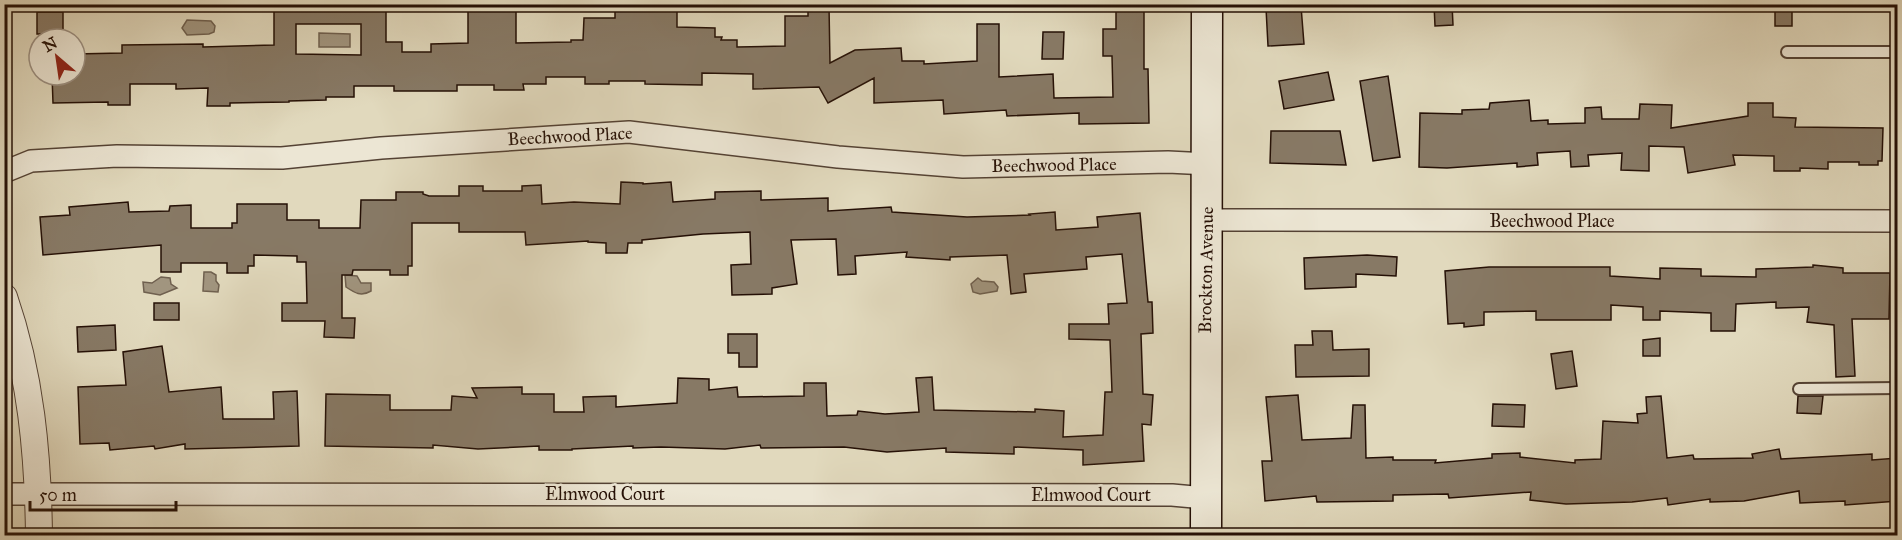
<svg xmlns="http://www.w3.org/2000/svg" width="1902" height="540" font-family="'IM FELL Great Primer',serif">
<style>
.water{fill:#a1957f;stroke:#6f604f;stroke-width:1.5}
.building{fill:#877965;stroke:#251006;stroke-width:1.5;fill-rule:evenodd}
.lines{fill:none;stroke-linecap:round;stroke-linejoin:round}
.service-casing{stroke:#544234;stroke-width:14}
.minor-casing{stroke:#544234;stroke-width:24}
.tertiary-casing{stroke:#544234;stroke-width:28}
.secondary-casing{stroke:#251006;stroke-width:33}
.service{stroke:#ece6d4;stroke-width:10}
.minor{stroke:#ece6d4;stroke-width:21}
.tertiary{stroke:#ece6d4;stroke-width:26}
.secondary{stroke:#ece6d4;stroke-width:30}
.labels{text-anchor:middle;stroke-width:5;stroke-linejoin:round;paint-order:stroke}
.street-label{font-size:18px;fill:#251006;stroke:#ece6d4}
</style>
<rect width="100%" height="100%" fill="#e1d9bd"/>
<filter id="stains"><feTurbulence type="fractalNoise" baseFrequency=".00333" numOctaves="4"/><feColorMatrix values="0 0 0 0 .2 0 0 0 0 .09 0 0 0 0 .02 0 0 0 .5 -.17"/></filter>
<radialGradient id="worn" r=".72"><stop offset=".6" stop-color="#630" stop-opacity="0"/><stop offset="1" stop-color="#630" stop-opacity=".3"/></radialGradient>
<path class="water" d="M 187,20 L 211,21 L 215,26 L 214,32 L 209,34 L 187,35 L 182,28 Z
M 319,33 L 350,34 L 350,47 L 319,47 Z
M 204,272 L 211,272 L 216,275 L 216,281 L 219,285 L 218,292 L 203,291 Z
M 345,275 L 357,276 L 361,283 L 371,283 L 371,291 C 361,297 355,293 346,287 Z
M 161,277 L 170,278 L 171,284 L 177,288 L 160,295 L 144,292 L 143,282 L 152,283 Z
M 978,278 L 982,281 L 994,282 L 998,287 L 997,291 L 980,294 L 973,292 L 971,284 Z"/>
<path class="building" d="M 274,4 L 358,4 L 358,7 L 386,7 L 386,42 L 402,42 L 402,52 L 431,52 L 431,44 L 468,43 L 468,4 L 516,4 L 516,43 L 571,42 L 571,40 L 583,40 L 584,18 L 615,18 L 615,4 L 677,4 L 677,27 L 715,28 L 715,37 L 722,37 L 721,40 L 737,40 L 737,47 L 785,46 L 785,16 L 808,16 L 808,6 L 829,6 L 830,63 L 855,50 L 901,48 L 902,61 L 924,61 L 924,64 L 977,61 L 977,24 L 999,24 L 999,77 L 1053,74 L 1054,98 L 1113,97 L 1112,56 L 1103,56 L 1103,29 L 1116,29 L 1116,4 L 1144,4 L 1144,69 L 1148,69 L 1149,123 L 1079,124 L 1079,113 L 1007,116 L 1006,110 L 944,114 L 943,100 L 874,103 L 874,78 L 828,103 L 819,87 L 753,89 L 753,74 L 702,73 L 702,85 L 645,84 L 645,81 L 609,81 L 609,84 L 585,84 L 585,77 L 546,77 L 546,84 L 523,84 L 524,90 L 494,90 L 494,85 L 457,85 L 457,91 L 394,91 L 394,86 L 354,86 L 354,97 L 326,97 L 326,100 L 289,101 L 289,102 L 230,103 L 230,106 L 207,106 L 208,88 L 176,89 L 176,84 L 130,84 L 130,105 L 108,105 L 108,102 L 53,103 L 52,75 L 75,75 L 75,54 L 122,53 L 122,45 L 203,44 L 203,47 L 274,45 ZM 296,24 L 361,24 L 361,55 L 296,54 Z
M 1434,4 L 1452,4 L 1453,25 L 1435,26 Z
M 1301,6 L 1304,44 L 1268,46 L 1266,8 Z
M 1775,10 L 1792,10 L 1792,26 L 1775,26 Z
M 37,12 L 63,12 L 63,34 L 37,34 Z
M 1043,32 L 1064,32 L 1063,59 L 1042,59 Z
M 1328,72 L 1334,100 L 1284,109 L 1279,81 Z
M 1388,76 L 1400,157 L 1373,161 L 1360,81 Z
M 1529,100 L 1531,121 L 1548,120 L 1548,124 L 1585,123 L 1585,108 L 1601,107 L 1602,119 L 1639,119 L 1640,104 L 1672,105 L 1671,128 L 1748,116 L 1748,103 L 1773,103 L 1773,117 L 1796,118 L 1795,127 L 1883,128 L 1882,161 L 1878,161 L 1878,165 L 1859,165 L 1859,162 L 1828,162 L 1828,169 L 1800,168 L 1800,171 L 1774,171 L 1774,156 L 1733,155 L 1735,165 L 1688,173 L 1684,147 L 1649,146 L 1649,171 L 1621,170 L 1622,153 L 1588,155 L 1589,166 L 1571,167 L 1570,151 L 1537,153 L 1538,165 L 1517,167 L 1517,163 L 1447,168 L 1419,167 L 1420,113 L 1462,114 L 1462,110 L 1489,109 L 1490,103 Z
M 1271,131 L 1340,131 L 1346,165 L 1270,163 Z
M 621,182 L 643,183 L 643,184 L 671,182 L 673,202 L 715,199 L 715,192 L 761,191 L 761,200 L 828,198 L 828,211 L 891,207 L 892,212 L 967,217 L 1030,215 L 1029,214 L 1055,212 L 1056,230 L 1098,227 L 1097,217 L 1140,213 L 1148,302 L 1152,302 L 1153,333 L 1141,334 L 1143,394 L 1153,395 L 1151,425 L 1142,424 L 1144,461 L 1083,465 L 1083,450 L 1014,447 L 1014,454 L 946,452 L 946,448 L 887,452 L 844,447 L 761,448 L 760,445 L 725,449 L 661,447 L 633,448 L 633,446 L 572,449 L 572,450 L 539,450 L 539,446 L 478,449 L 433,445 L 433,448 L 325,446 L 326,394 L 390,395 L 390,410 L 451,410 L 452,396 L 477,398 L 472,388 L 522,387 L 522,394 L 554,394 L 554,412 L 584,412 L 583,397 L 616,396 L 616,407 L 677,403 L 678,378 L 709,379 L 709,390 L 737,387 L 738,397 L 804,396 L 804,383 L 826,383 L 827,416 L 857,415 L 858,411 L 885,414 L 919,412 L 916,378 L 932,377 L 934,410 L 1035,412 L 1035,409 L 1064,411 L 1063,437 L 1103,435 L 1105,392 L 1112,392 L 1110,340 L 1069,339 L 1069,324 L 1109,324 L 1108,304 L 1127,303 L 1122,254 L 1086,257 L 1087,269 L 1024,274 L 1026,292 L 1011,294 L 1007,255 L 950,257 L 950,260 L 906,257 L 907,252 L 855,256 L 856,274 L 838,275 L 836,239 L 791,240 L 797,284 L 772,288 L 772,294 L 732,295 L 731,265 L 751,264 L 750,232 L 703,234 L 642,240 L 642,243 L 628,243 L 627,253 L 606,253 L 606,243 L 588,242 L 588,241 L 526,245 L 525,232 L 459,232 L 459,223 L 412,223 L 412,266 L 408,266 L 408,275 L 390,275 L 390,270 L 353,270 L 352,275 L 342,275 L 342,318 L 355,318 L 354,338 L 324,337 L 325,321 L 282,321 L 282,303 L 307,303 L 306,262 L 297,262 L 297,256 L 254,255 L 254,266 L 248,266 L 248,273 L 227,273 L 227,263 L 181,263 L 181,272 L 161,272 L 161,245 L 43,255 L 40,217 L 70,215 L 69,207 L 128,202 L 129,212 L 169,211 L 170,206 L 191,205 L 191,228 L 232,228 L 232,223 L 237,223 L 237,204 L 287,204 L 287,220 L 319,220 L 319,228 L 360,228 L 361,200 L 396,200 L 396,192 L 423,192 L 423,194 L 429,196 L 459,196 L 459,186 L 483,186 L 483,191 L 522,191 L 522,186 L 541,185 L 542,204 L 574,202 L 620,204 Z
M 1367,255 L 1397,257 L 1396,276 L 1356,274 L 1356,287 L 1305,289 L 1304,258 Z
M 1813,265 L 1843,268 L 1843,273 L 1890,273 L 1889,319 L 1852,319 L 1855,376 L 1836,377 L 1834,325 L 1807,322 L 1809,307 L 1776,308 L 1776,302 L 1736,304 L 1735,331 L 1711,331 L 1711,313 L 1660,311 L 1660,320 L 1643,320 L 1643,307 L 1611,305 L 1611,320 L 1536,320 L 1536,311 L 1484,312 L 1484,325 L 1464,327 L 1464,323 L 1448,324 L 1445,271 L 1489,267 L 1610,267 L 1610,276 L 1660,279 L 1660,268 L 1701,269 L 1701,276 L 1756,277 L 1756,269 L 1813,267 Z
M 154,303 L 179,303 L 179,320 L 154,320 Z
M 115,325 L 116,350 L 78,352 L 77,327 Z
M 1312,331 L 1332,331 L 1333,350 L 1369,349 L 1369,376 L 1296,377 L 1295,345 L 1313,345 Z
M 728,334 L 757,334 L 757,367 L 739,367 L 739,353 L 728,353 Z
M 1660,338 L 1660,356 L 1643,356 L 1643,340 Z
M 162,346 L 169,392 L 221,387 L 223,419 L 274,419 L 273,392 L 297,391 L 299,446 L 185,449 L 185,444 L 155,449 L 154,446 L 110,450 L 109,443 L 80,444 L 78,387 L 126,385 L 123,352 Z
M 1572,351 L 1577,386 L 1556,389 L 1551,354 Z
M 1298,395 L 1302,440 L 1351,438 L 1353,405 L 1365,405 L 1366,458 L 1393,457 L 1393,460 L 1436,460 L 1435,463 L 1492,458 L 1492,454 L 1520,453 L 1520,457 L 1575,463 L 1575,460 L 1601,459 L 1603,421 L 1638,423 L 1637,414 L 1647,413 L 1646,397 L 1661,396 L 1667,458 L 1693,455 L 1694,459 L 1753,458 L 1752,454 L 1779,449 L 1781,459 L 1872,454 L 1872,460 L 1898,458 L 1898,501 L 1845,505 L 1845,501 L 1800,503 L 1799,491 L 1744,501 L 1710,502 L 1710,499 L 1668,505 L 1667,498 L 1632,502 L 1566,504 L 1530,500 L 1531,492 L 1449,498 L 1448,494 L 1393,495 L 1393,501 L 1317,502 L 1316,496 L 1265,501 L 1262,461 L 1272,461 L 1266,397 Z
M 1798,396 L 1823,396 L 1821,414 L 1797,413 Z
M 1493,404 L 1525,405 L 1524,427 L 1492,426 Z"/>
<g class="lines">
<defs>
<path id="service" d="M 1787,52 L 1898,52
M 1799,389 L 1898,388"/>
<path id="minor" d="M 4,172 L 31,161 L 117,156 L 282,158 L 381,148 L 629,132 L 838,157 L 963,167 L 1168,162 L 1208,164
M 1206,220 L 1898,221
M 4,494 L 1172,495 L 1205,498"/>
<path id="tertiary" d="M 4,297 C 31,375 38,454 39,536"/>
<path id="secondary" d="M 1206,536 L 1207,4"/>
</defs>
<use href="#service" class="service-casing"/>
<use href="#minor" class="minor-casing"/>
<use href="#tertiary" class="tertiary-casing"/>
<use href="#secondary" class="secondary-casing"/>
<use href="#service" class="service"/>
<use href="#minor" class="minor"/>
<use href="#tertiary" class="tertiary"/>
<use href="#secondary" class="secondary"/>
</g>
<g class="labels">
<g class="street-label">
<text transform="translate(570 136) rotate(-3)" y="6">Beechwood Place</text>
<text transform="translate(1054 165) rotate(-1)" y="6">Beechwood Place</text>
<text x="1552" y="227">Beechwood Place</text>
<text transform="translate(1206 270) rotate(-89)" y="6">Brockton Avenue</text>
<text x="605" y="500">Elmwood Court</text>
<text x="1091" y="501">Elmwood Court</text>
</g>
</g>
<rect width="1902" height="540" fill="none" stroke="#e1d9bd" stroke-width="24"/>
<rect x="6" y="6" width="1890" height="528" fill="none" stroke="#251006" stroke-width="3"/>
<rect x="12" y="12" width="1878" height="516" fill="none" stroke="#251006" stroke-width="1.5"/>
<g transform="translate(57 57) rotate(331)"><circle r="28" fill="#ece6d4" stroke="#9c9082" stroke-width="1.5"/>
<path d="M0-4.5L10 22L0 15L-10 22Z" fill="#8f2418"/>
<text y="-9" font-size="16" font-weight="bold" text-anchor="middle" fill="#251006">N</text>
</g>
<path d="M30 501v9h146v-9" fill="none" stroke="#251006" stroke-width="3"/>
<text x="39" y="501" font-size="18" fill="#251006" stroke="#ece6d4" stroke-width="4.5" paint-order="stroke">50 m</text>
<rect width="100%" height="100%" filter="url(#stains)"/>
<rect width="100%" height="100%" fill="url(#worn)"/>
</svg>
